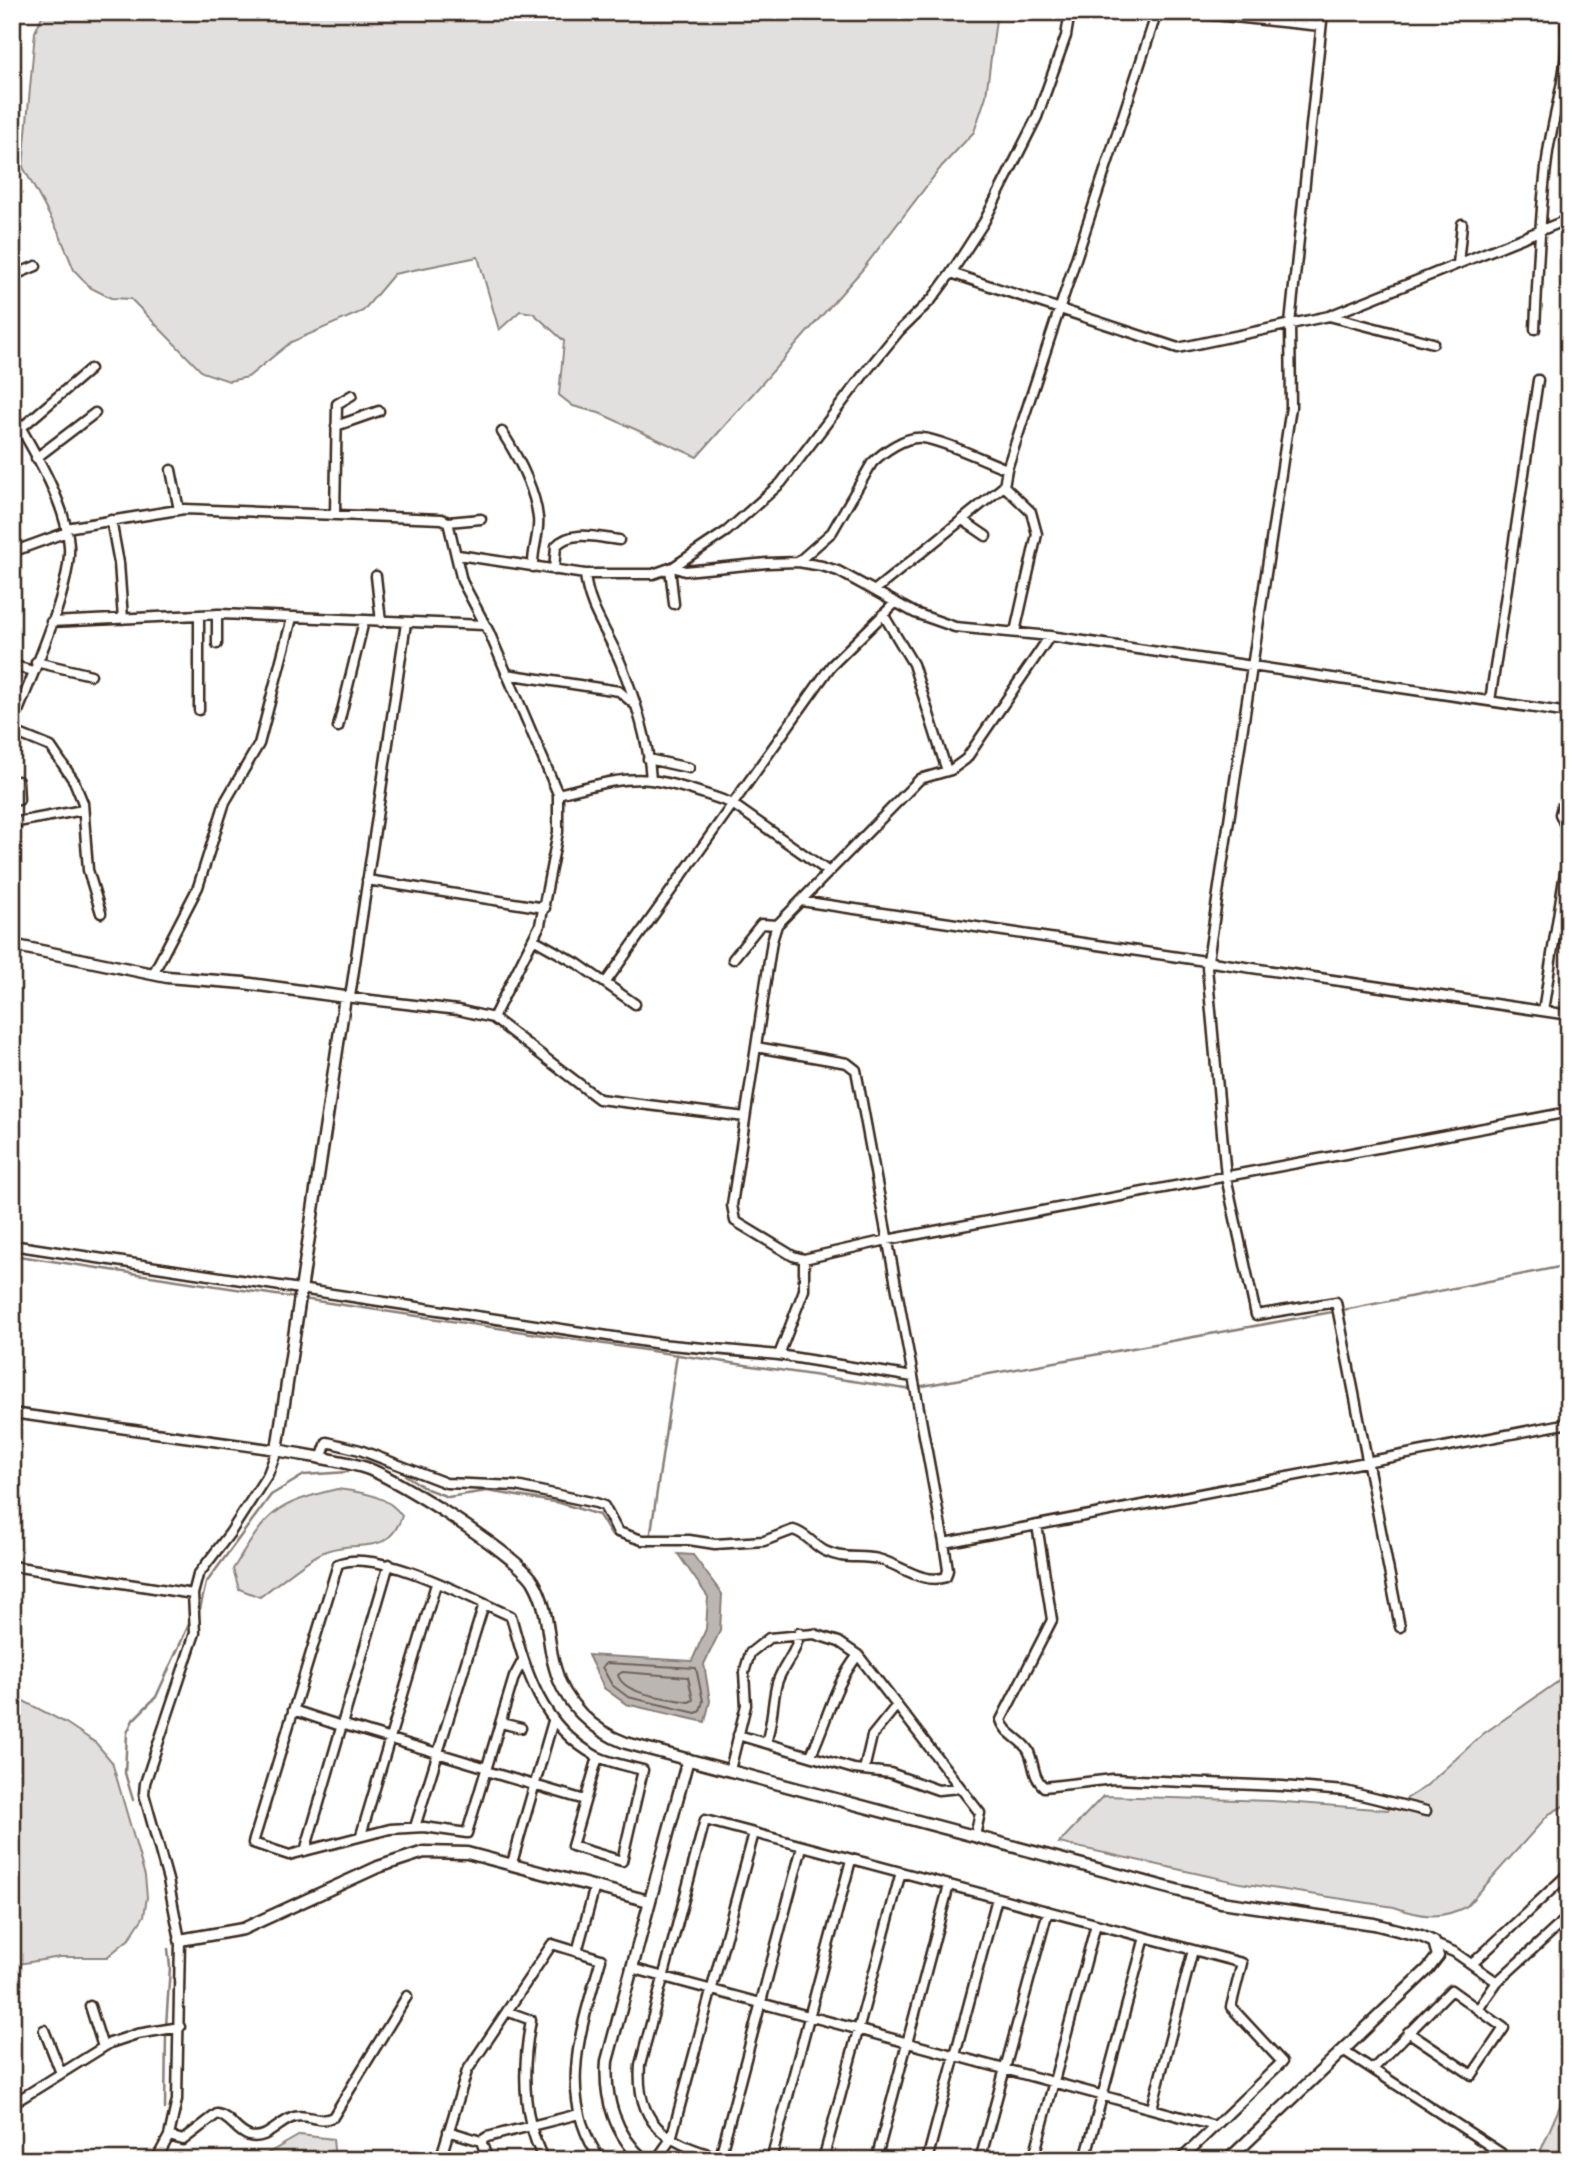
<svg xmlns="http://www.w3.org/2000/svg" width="1581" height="2172" font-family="'Architects Daughter',sans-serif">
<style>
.green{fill:#e2e0de;stroke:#8e857e;stroke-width:2}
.water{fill:#bcb6b3;stroke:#887e77;stroke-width:2}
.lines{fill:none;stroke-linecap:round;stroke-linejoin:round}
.shore{stroke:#6f625a;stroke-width:2}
.stream{stroke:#887e77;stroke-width:2.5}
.minor-casing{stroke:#3b2a1e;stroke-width:13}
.tertiary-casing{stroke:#3b2a1e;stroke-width:15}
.minor{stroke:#fff;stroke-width:8}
.tertiary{stroke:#fff;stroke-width:10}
</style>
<rect width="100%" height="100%" fill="#fff"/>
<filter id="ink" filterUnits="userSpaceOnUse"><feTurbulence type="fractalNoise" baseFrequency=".0143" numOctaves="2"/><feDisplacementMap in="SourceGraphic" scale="14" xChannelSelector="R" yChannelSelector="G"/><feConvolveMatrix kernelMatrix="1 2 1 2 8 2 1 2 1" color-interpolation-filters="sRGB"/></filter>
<g filter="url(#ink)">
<path class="green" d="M 44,12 L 997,12 L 986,96 L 974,132 L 942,166 L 862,270 L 697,457 L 599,413 L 573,406 L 559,395 L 564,341 L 533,313 L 520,311 L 499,330 L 478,257 L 394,274 L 363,311 L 291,342 L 248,377 L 229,381 L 202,372 L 131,299 L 111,298 L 91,288 L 74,270 L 59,233 L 23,167 L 35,32 Z
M 337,1489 C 360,1492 388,1495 402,1516 C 388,1557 360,1540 329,1550 C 311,1555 276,1585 260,1597 L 239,1589 L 233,1569 C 268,1513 271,1505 337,1489 Z
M 1569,1674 L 1569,1803 L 1549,1814 L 1467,1906 C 1441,1920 1422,1917 1394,1907 L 1240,1883 L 1059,1843 L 1103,1796 L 1272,1801 L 1388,1810 L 1425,1787 L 1483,1734 Z
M 12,1695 L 66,1723 L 96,1743 L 112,1762 L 145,1876 L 147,1897 L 144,1916 L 129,1939 L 107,1957 L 60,1957 L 12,1965 Z
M 1569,2085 L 1569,2160 L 1548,2160 L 1541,2150 Z
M 300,2135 L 333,2139 L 335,2160 L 256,2160 Z"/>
<path class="water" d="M 678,1554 L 693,1555 L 722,1594 L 720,1631 L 704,1664 L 710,1701 L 705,1722 L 626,1704 L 604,1688 L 588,1655 L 692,1661 L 706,1629 L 708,1597 Z"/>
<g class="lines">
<path class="shore" d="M 606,1663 L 696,1668 L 703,1701 L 700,1711 L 696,1713 L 628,1697 L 612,1685 L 602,1667 Z
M 622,1672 L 688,1677 L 693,1700 L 689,1702 C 671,1698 624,1696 618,1675 Z"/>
<path class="stream" d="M 12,1255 L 296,1298
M 303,1299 L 906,1389 L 1354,1308 L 1569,1265
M 405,1475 L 427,1489 L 448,1497 L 487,1491 L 560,1503 L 599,1515 L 612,1536 L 649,1546 L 677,1354
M 200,1609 L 206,1583 L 271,1495 L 304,1475 L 348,1472
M 133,1800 L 125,1773 L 127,1733 L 133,1720 L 156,1697 L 190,1622
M 166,2026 L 170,1967 L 168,1949
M 165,2109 L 166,2033
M 176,2153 L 178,2160"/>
<defs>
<path id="minor" d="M 1184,12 L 1321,26
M 1323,12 L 1290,324 L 1291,407 L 1207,967 L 1226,1177 L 1256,1315 L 1336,1302 L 1400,1627
M 1458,264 L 1462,224
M 951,273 L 1178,348 L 1329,316 L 1569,219
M 12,276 L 36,266
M 1329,316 L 1433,343
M 1535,329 C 1538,270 1540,211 1548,152 C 1554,111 1570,66 1566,25
M 12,413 C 33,449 67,505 69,546 C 72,588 29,683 12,726
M 336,426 L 379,411
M 21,428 L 90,369
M 502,432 C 518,457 535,488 538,518 C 540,532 532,550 533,567
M 36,458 L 95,413
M 171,470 L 179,510
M 1004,486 L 1031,512 L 1037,534 L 1015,632
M 335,514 L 337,404 L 352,395
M 111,520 L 119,563 L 123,619
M 964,521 L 986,536
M 448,522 L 481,519
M 66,528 L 184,509 L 442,519 L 448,522 L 462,581 L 489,632 L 558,794 L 558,832 L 540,925 L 493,1018
M 12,552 L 67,532
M 458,555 L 585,574 L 653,574 L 673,567 L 685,571 L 767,563 L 798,562 L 822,566 L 838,571 L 915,613 L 955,627 L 1050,636 L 1569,713
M 798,562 L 832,532 L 872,463 C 883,452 905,436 922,438 C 943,440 985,461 1007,469
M 673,567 L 727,531 L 781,483 L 864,374 L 900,330 L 932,299 L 951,273 L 984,222 L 1037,117 L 1066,36 L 1070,12
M 670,568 L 674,604
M 554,570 L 556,546 C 571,529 599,538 619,540
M 585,574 C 588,609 609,633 621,664 C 635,699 649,743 651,780
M 376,576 L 381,622
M 875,590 L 1004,486 L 1007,469 L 1157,12
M 883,614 L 913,664 L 947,771
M 199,616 L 199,710
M 51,622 L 220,614 L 484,625
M 1050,636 L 966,759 L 951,770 L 920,779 L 777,925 L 772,941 L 732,1205 L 735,1221 L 793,1256 L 804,1259 L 887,1240 L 1569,1112
M 217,644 L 217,614
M 36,662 L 91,675
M 12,665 L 33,671
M 506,674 L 619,691 L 634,704
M 1490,701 L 1538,380
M 338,727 L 364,621
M 12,731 L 51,747 L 74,781 L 83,803 L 88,870 L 101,913
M 648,759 L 689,768
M 558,794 C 587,787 622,776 651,780 C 677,784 706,794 731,803 L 829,872
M 12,800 L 19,800 L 18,781
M 1569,802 L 1562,806 L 1560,814 L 1569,834
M 12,823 L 83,810
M 367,880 L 545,908
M 801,901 L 1569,1015
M 535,940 L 578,964 L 635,1004
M 733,959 L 761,924 L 777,925
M 153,974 L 198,887 L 225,802 L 259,744 L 292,618
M 606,982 L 831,666 L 895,603
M 345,997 L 458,1010 L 493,1018 L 599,1099 L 745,1117
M 350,997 L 406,623
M 1543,1011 L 1569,847
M 12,1245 L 660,1344 L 779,1355 L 913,1377
M 779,1355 L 804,1290 L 804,1259
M 12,1413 L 277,1450 L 268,1474 L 230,1533 L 198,1575 L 193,1594 L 195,1633 L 145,1783 L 144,1794 L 168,1880 L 180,1940 L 177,2100 L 169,2136 L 156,2160
M 321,1459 L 327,1442 L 360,1450 L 446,1483 L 516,1486 L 596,1503 L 604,1506 L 618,1532 L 642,1540 L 689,1540 L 715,1544 L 764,1541 L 793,1530 C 806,1533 813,1545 825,1551 C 843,1560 860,1555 878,1559 C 899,1564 923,1585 946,1577 L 948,1570 L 944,1543 L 856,1070 L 847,1063 L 756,1047
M 1037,1525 L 1052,1620 L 1001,1720 C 1005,1734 1020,1738 1028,1750 C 1035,1764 1032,1777 1044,1787 L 1113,1779 L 1282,1786 L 1345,1791 L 1426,1811
M 944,1543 L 1569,1423
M 12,1566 L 193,1594
M 523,1660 L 514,1677 L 467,1833 L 424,1827 L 390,1829 L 289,1855 L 253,1843 L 338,1564 C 377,1547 472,1599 511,1616 C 526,1672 541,1726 596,1756 C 610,1763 628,1766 643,1770 L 622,1861 L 572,1846 L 598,1757
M 293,1710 L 341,1726
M 501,1723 L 521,1728
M 341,1724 L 487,1768
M 738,1735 L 854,1769 L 890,1773 L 938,1790 L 960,1788
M 766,1743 C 773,1721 772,1702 777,1683 C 783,1664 797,1654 799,1633
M 811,1755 C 829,1716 832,1689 858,1655
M 730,1770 L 746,1705 L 744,1673 L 750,1653 L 769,1638 L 814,1634 L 839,1642 L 858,1655 L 980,1813 L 975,1836
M 864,1770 L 872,1736 L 897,1705
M 486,1771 L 585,1800
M 415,1827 L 484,1604
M 361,1835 L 436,1584
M 305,1851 L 389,1564
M 512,1863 L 553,1721
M 1437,1945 L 1454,1952 L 1497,1982
M 577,1952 L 595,1886
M 1472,1964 L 1569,1873
M 631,1968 L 1215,2126
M 90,2006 L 103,2047
M 1479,2008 L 1497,1982 L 1569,1916
M 509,2012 L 531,2020 C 522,2067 521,2116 544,2160
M 44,2030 L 61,2073
M 1343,2050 L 1501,2153
M 1373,2069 L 1451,1990 L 1504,2028 L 1472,2075 L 1408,2032
M 12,2104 L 110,2043 L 137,2034 L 180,2027
M 1152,2108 L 1193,1950
M 448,2131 L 481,2141 L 488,2160
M 169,2136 L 183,2140 L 217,2114 C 230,2116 236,2132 249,2136 C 267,2141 278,2122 294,2117 C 308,2113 319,2124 333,2117 L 407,1996
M 481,2141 L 487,2137 L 579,2114
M 720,2157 L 802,1847
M 440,2160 L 467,2071 L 552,1944 L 601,1959 C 582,2026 555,2097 601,2160
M 656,2160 L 671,2139 L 754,1833
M 729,2160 C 675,2145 635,2132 640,2065 L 705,1820 L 1242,1963 L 1231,2007 L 1282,2062 L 1180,2160
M 771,2160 L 851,1860
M 823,2160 L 901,1872
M 876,2160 L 949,1885
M 927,2160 L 997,1898
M 980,2160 L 1048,1911
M 1033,2160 L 1096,1924
M 1085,2160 L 1145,1937"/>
<path id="tertiary" d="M 12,945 L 167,977 L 244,983 L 345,997 L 277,1450 C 306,1456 338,1459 366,1468 C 397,1478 516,1555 533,1581 C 550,1609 546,1639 555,1668 C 564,1703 593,1731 626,1743 L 1221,1902 L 1374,1924 L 1421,1936 L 1434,1942 L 1438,1956 L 1428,1969 L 1228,2160
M 180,1940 L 243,1929 L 378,1867 L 424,1852 L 467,1853 L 649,1901
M 644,2160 C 615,2135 604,2098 607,2061 L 688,1759"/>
</defs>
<use href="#minor" class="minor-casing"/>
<use href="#tertiary" class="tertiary-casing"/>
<use href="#minor" class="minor"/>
<use href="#tertiary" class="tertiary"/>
</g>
</g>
<rect width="1581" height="2172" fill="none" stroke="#fff" stroke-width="42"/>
<rect x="21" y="21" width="1539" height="2130" fill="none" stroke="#3b2a1e" stroke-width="2.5" filter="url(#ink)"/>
</svg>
